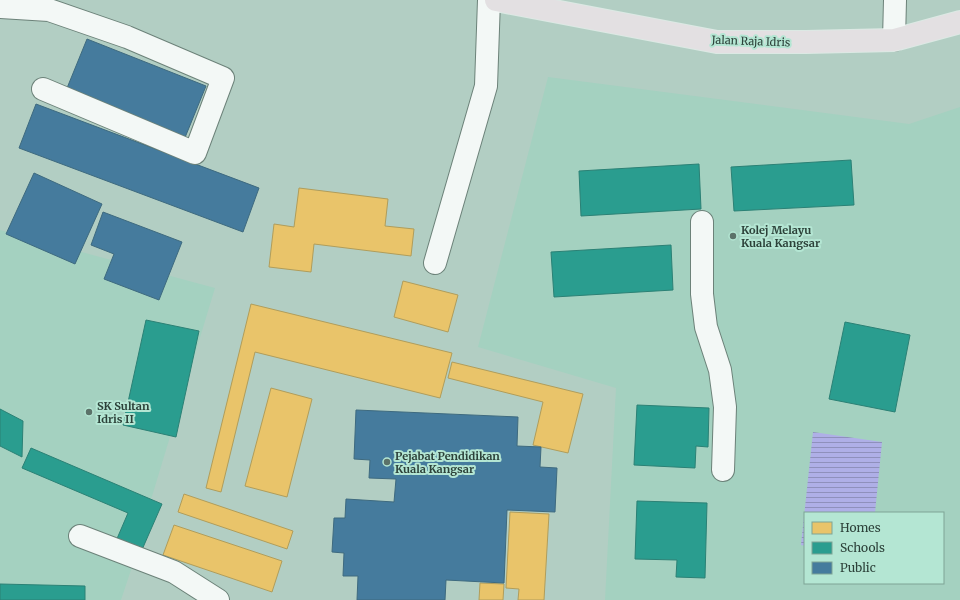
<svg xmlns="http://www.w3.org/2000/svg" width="960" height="600" font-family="Merriweather,serif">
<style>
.built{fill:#a4d1c0;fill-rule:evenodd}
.water{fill:url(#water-rules)}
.homes{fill:#e9c46a;stroke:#b09d5b}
.schools{fill:#2a9d8f;stroke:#2b8175}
.public{fill:#457b9d;stroke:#3e6a7f}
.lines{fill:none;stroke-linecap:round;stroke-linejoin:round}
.minor-casing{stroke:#6c8279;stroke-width:24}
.major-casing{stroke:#dce9e4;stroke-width:24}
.minor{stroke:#f3f8f6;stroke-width:22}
.major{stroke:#e3e0e2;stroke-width:22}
.poi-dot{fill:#5b7269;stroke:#b4e6d3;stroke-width:1.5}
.labels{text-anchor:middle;stroke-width:4;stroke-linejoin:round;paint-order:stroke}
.street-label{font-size:11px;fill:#2c4139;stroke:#b4e6d3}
.poi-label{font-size:11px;font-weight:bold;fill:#2c4139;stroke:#b4e6d3;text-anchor:start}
</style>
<defs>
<pattern id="water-rules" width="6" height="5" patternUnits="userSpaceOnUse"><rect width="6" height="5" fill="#afafe7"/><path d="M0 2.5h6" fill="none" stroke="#8f90bc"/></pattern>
</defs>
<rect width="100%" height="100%" fill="#b2cec3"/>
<path class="built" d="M 548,77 L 909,124 L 960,107 L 960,600 L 605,600 L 616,388 L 478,347 ZM 805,513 L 943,513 L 943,583 L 805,583 Z
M 0,230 L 215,288 L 140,536 L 135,558 L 121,600 L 0,600 Z"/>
<path class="water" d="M 813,432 L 882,442 L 875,513 L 805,513 L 805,546 L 801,545 Z"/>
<path class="homes" d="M 299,188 L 388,199 L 385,226 L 414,229 L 411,256 L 314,244 L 311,272 L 269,267 L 274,224 L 294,227 Z
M 403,281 L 458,295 L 448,332 L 394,317 Z
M 251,304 L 452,353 L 440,398 L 255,352 L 221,492 L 206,488 Z
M 452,362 L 583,394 L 568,453 L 533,445 L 543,402 L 448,378 Z
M 271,388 L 312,399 L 287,497 L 245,486 Z
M 184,494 L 293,531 L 287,549 L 178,512 Z
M 510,512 L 549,514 L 544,600 L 518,600 L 519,589 L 506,588 Z
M 174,525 L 282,561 L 272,592 L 163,555 Z
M 480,583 L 504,584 L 503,600 L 479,600 Z"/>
<path class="schools" d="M 851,160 L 854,205 L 734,211 L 731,167 Z
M 699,164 L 701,209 L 581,216 L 579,171 Z
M 671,245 L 673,290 L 554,297 L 551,252 Z
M 146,320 L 199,331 L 176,437 L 123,425 Z
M 845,322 L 910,335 L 895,412 L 829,399 Z
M 637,405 L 709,408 L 708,447 L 696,446 L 695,468 L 634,465 Z
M 0,409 L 23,421 L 22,457 L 0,446 Z
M 31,448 L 162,504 L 141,552 L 116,541 L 128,513 L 22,468 Z
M 637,501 L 707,503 L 705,578 L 676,577 L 677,560 L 635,559 Z
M 0,584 L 85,586 L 85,600 L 0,600 Z"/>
<path class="public" d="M 87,39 L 206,86 L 184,140 L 65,93 Z
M 36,104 L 259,188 L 243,232 L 19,148 Z
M 34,173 L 102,204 L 75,264 L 6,234 Z
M 103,212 L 182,242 L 159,300 L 104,279 L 114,254 L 91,245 Z
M 356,410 L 518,417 L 517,446 L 541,447 L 540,467 L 557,468 L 555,512 L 507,510 L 504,583 L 446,580 L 445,600 L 357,600 L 358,576 L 343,576 L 344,553 L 332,552 L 334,518 L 345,518 L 346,499 L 394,502 L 396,479 L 369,478 L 370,460 L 354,459 Z"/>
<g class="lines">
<defs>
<path id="minor" d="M 0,7 L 49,10 L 127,37 L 223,78 L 195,153 L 43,89
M 894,40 L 895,0
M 702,222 L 702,294 L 706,327 L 720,370 L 725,407 L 723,470
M 435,263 L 486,86 L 489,0
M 80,536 L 174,572 L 218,600"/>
<path id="major" d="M 496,0 L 717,42 L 806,42 L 894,40 L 960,22"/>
</defs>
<use href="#minor" class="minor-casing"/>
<use href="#major" class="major-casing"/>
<use href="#minor" class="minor"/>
<use href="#major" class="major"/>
</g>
<g class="poi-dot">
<circle cx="733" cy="236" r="4"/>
<circle cx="89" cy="412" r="4"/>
<circle cx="387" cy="462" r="4"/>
</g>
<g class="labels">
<g class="street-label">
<text transform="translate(751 41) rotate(2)" y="4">Jalan Raja Idris</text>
</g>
<g class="poi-label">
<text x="741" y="234">Kolej Melayu<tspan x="741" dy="13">Kuala Kangsar</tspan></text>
<text x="97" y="410">SK Sultan<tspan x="97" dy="13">Idris II</tspan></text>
<text x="395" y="460">Pejabat Pendidikan<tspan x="395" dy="13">Kuala Kangsar</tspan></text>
</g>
</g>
<rect x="804" y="512" width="140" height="72" fill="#b4e6d3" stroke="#7ea495"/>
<rect x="812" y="522" width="20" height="12" fill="#e9c46a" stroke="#7ea495"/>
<text x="840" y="532" font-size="12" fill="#2c4139">Homes</text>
<rect x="812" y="542" width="20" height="12" fill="#2a9d8f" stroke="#7ea495"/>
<text x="840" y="552" font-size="12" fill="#2c4139">Schools</text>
<rect x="812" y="562" width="20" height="12" fill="#457b9d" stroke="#7ea495"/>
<text x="840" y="572" font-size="12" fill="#2c4139">Public</text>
</svg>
